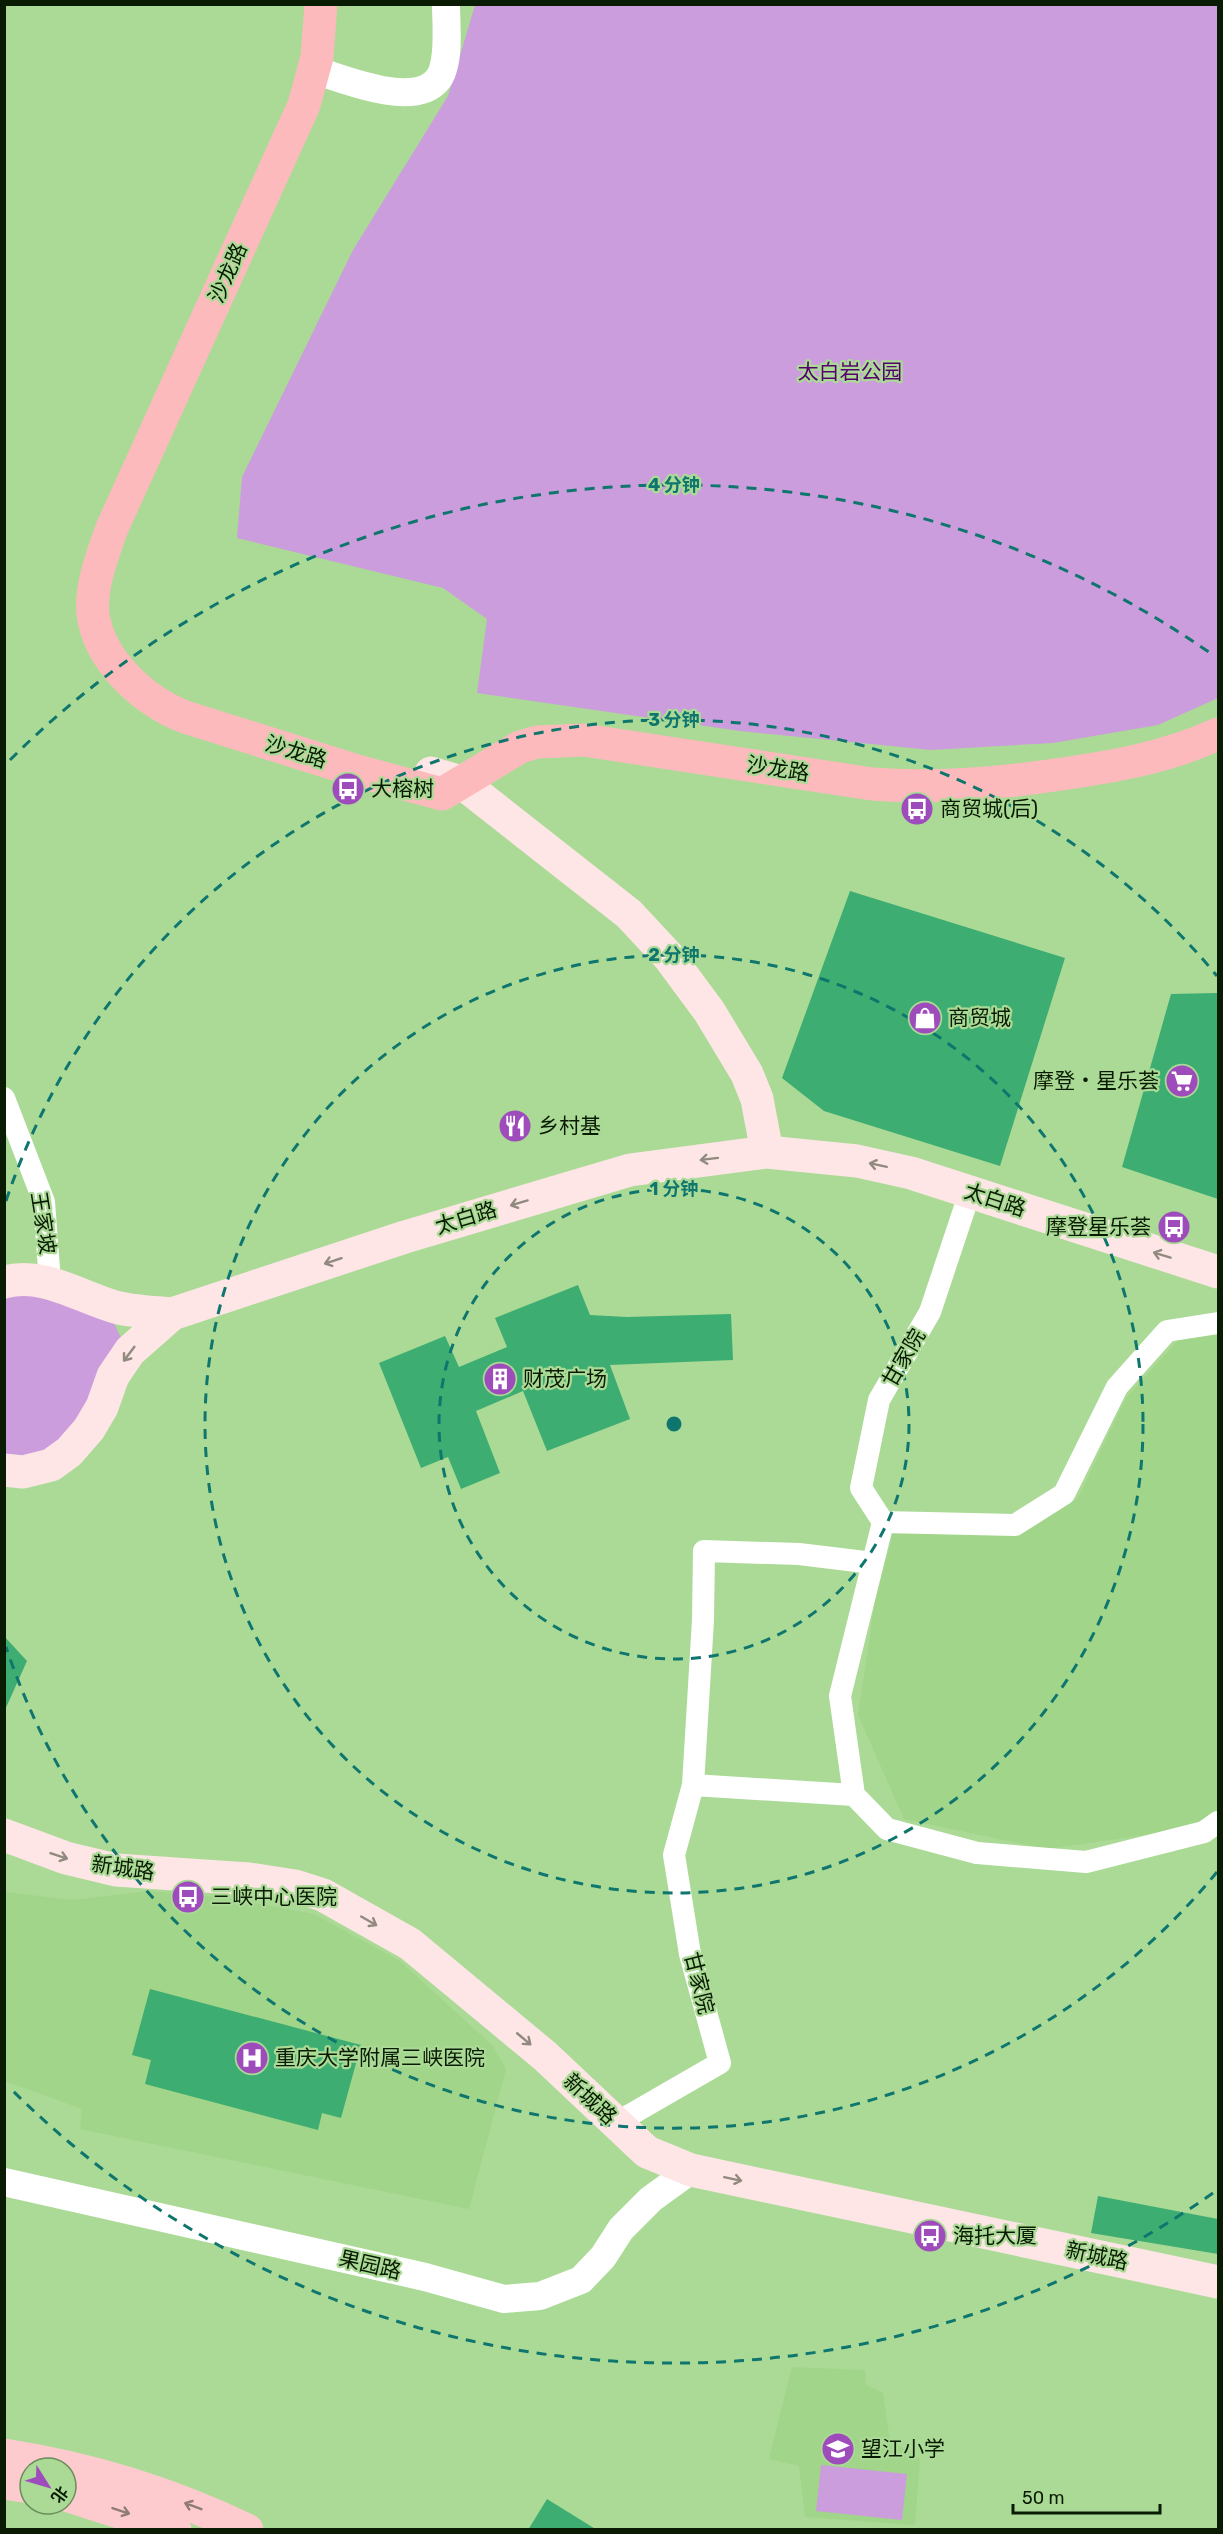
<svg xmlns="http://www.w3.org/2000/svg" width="1223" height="2534" font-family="Rubik,'Noto Sans SC',sans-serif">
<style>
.built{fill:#a1d589}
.green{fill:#cb9ddc}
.building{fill:#3dad72}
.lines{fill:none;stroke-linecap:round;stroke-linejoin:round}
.minor{stroke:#fff;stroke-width:22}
.tertiary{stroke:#fff;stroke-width:28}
.secondary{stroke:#fee5e6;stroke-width:33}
.primary{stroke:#fdcbcd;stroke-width:33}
.trunk{stroke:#fcbabc;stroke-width:33}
.oneway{stroke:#908a7f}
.oneway2{stroke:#8f7c72}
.ring{fill:none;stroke:#0f766e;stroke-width:3;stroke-dasharray:10 8}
.labels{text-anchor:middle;stroke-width:4.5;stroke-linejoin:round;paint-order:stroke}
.street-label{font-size:21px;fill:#091b02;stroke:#abda96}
.park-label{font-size:21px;fill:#55006c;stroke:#abda96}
.poi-label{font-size:21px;fill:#091b02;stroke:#abda96;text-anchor:start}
.centre{fill:#0f766e;stroke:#abda96;stroke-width:3}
.ring-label{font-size:18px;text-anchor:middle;font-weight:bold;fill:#0f766e;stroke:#abda96;stroke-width:4.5;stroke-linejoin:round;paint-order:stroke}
</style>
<rect width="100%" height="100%" fill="#abda96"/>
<path class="built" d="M 1218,1335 L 1218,1808 L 1188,1829 L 1047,1849 L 904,1819 L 858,1715 L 875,1601 L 894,1531 L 1023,1533 L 1078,1498 L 1126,1398 L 1179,1339 Z
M 149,1891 L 231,1898 L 314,1914 L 400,1961 L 493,2046 L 506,2069 L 469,2209 L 80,2129 L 82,2109 L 5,2081 L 5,1892 L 72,1900 Z
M 792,2367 L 865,2370 L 866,2385 L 883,2393 L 890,2440 L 920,2458 L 915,2525 L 805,2517 L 799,2466 L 769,2459 Z"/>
<path class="green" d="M 475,5 L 1218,5 L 1218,698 L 1158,725 L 1053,743 L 931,750 L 740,731 L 477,693 L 487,619 L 443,588 L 237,538 L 242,477 L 353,250 L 448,96 Z
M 26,1294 L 77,1307 L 113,1321 L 122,1340 L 94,1396 L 51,1456 L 5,1464 L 5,1297 Z
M 821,2465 L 907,2474 L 902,2520 L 816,2511 Z"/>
<path class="building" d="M 850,891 L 1065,958 L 1000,1166 L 824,1111 L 782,1078 Z
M 1218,993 L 1218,1199 L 1122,1167 L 1171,994 Z
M 578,1285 L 590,1315 L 627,1317 L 731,1314 L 733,1360 L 610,1365 L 630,1419 L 547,1451 L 523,1391 L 476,1411 L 500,1473 L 461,1489 L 448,1457 L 421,1468 L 379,1363 L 445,1336 L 459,1367 L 507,1347 L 495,1318 Z
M 4,1636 L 27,1661 L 4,1712 Z
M 150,1989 L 361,2045 L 341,2118 L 322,2113 L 318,2130 L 145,2084 L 151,2060 L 132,2055 Z
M 1098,2196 L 1218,2219 L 1218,2254 L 1091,2233 Z
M 547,2499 L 597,2530 L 528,2530 Z"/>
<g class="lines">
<path class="minor" d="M 4,1098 L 44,1202 L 50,1282
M 1218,1323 L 1167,1331 L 1117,1387 L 1064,1494 L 1015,1525 L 883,1522 L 840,1696 L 854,1795 L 887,1829 L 977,1853 L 1086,1862 L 1204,1832 L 1218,1822
M 883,1522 L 861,1488 L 879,1400 L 930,1312 L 970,1192
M 693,1785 L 703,1620 L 704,1551 L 799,1554 L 873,1563
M 616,2123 L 720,2063 L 690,1954 L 674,1855 L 693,1785 L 854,1795"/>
<path class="tertiary" d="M 315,70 C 346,80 430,115 443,69 C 449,50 446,24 446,4
M 4,2182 L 425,2277 L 504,2299 L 540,2296 L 581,2280 L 603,2257 L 621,2229 L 651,2199 L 691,2170"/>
<path class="secondary" d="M 431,773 L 461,782 L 629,914 L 669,957 L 709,1011 L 747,1074 L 757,1099 L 767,1152
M 4,1282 C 43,1272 76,1295 112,1306 C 130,1312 152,1312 172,1314
M 4,1470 L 23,1472 L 51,1465 L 69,1452 L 89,1429 L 102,1407 L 113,1376 L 130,1351 L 172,1314 L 405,1237 L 630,1170 L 767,1152 L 857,1161 L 911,1173 L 1218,1272
M 4,1835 L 66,1858 L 116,1870 L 249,1879 L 295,1886 L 323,1895 L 410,1944 L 545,2056 L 647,2152 L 691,2170 L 1218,2282"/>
<path class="primary" d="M 4,2455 C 89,2468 170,2493 247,2530
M 4,2483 L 30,2487
M 66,2495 L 175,2530"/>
<path class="trunk" d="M 321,4 L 317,57 L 304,105 L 112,528 C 103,554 90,586 93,614 C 99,661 144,701 185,717 L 357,771 L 442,794 L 520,747 L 537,742 L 584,740 L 872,784 C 934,789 993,784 1055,775 C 1111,767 1166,758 1218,734"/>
</g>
<defs><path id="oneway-shaft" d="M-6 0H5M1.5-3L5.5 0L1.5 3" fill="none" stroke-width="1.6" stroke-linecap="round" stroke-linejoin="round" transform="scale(1.5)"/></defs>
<g class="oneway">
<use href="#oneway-shaft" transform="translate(709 1159) rotate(173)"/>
<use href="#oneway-shaft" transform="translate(878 1165) rotate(-168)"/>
<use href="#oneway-shaft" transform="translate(519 1203) rotate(163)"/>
<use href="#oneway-shaft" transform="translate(1162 1255) rotate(-163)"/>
<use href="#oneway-shaft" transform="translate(333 1261) rotate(162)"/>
<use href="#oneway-shaft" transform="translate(129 1354) rotate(127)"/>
<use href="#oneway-shaft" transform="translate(59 1856) rotate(18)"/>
<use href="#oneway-shaft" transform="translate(369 1921) rotate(30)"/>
<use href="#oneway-shaft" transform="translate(524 2039) rotate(40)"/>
<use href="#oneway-shaft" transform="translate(733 2179) rotate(12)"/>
</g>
<g class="oneway2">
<use href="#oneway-shaft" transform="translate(193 2506) rotate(-159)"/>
<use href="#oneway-shaft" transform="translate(121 2511) rotate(18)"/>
</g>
<g class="ring">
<circle cx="674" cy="1424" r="235"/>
<circle cx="674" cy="1424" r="469"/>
<path d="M1217 1872A704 704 0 0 1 6 1647M6 1201A704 704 0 0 1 1217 976"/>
<path d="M1213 2193A939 939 0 0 1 10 2088M10 760A939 939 0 0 1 1213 655"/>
</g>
<defs>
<symbol id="bus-disc" viewBox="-11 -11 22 22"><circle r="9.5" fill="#9e4cbb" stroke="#abda96"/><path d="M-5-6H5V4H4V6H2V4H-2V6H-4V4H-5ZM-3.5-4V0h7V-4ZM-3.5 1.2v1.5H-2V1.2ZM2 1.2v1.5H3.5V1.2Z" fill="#fff"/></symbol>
<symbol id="shop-disc" viewBox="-11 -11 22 22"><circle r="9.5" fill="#9e4cbb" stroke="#abda96"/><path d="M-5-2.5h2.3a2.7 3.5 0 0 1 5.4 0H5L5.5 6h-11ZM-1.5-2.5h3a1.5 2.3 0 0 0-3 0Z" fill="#fff"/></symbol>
<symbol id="supermarket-disc" viewBox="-11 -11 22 22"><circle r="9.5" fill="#9e4cbb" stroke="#abda96"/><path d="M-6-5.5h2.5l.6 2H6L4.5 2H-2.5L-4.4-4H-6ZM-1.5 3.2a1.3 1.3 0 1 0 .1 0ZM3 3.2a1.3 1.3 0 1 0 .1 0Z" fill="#fff"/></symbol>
<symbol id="restaurant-disc" viewBox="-11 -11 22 22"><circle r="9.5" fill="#9e4cbb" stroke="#abda96"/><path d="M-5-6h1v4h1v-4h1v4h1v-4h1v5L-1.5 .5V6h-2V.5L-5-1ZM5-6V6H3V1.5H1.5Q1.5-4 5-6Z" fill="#fff"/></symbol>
<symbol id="building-disc" viewBox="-11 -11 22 22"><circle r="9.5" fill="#9e4cbb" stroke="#abda96"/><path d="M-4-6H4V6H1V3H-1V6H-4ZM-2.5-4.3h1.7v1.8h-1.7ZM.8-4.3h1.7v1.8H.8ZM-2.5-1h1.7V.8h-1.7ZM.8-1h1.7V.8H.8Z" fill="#fff"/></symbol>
<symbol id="hospital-disc" viewBox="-11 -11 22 22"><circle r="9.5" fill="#9e4cbb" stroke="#abda96"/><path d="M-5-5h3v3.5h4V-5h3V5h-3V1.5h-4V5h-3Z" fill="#fff"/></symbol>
<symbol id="school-disc" viewBox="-11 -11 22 22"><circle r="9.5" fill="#9e4cbb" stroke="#abda96"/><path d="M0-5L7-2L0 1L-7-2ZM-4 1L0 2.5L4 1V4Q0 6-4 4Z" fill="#fff"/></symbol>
</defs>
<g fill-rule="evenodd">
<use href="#bus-disc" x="329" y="770" width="38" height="38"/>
<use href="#bus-disc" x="898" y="790" width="38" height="38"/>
<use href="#shop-disc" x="906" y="999" width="38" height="38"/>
<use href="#supermarket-disc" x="1163" y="1062" width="38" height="38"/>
<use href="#restaurant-disc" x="496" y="1107" width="38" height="38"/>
<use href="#bus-disc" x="1155" y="1208" width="38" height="38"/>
<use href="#building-disc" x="481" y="1360" width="38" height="38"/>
<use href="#bus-disc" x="169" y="1878" width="38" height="38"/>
<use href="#hospital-disc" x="233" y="2039" width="38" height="38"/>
<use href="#bus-disc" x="911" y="2217" width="38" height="38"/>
<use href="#school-disc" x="819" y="2430" width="38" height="38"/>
</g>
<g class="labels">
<g class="street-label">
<text transform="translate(228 273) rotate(-66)" y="7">沙龙路</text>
<text transform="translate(296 752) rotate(17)" y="7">沙龙路</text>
<text transform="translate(778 769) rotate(9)" y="7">沙龙路</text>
<text transform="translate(995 1200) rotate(18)" y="7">太白路</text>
<text transform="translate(466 1218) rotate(-17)" y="7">太白路</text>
<text transform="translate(43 1223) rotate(81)" y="7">王家坡</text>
<text transform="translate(904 1358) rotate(-60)" y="7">甘家院</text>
<text transform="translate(123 1868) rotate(8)" y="7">新城路</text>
<text transform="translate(699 1983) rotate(76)" y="7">甘家院</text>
<text transform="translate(590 2099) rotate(43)" y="7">新城路</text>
<text transform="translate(1097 2256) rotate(12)" y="7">新城路</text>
<text transform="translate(370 2265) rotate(13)" y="7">果园路</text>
</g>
<g class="park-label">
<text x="850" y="379">太白岩公园</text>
</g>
<g class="poi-label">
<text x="371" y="796">大榕树</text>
<text x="940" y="816">商贸城(后)</text>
<text x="948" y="1025">商贸城</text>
<text x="1159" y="1088" text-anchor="end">摩登・星乐荟</text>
<text x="538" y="1133">乡村基</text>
<text x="1151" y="1234" text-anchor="end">摩登星乐荟</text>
<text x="523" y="1386">财茂广场</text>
<text x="211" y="1904">三峡中心医院</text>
<text x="275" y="2065">重庆大学附属三峡医院</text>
<text x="953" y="2243">海托大厦</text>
<text x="861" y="2456">望江小学</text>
</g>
</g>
<circle cx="674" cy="1424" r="9" class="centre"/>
<g class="ring-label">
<text x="674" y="491">4 分钟</text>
<text x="674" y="726">3 分钟</text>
<text x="674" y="961">2 分钟</text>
<text x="674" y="1195">1 分钟</text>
</g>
<rect width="1223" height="2534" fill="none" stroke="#091b02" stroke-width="12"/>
<g transform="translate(48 2486) rotate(127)"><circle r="28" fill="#abda96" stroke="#6a8e5b" stroke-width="1.5"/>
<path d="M0-4.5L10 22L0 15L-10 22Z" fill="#9e4cbb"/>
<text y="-9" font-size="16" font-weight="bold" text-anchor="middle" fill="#091b02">北</text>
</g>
<path d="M1013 2504v9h147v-9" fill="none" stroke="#091b02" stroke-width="3"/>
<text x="1022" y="2504" font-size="18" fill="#091b02" stroke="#abda96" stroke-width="4.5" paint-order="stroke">50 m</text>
</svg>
